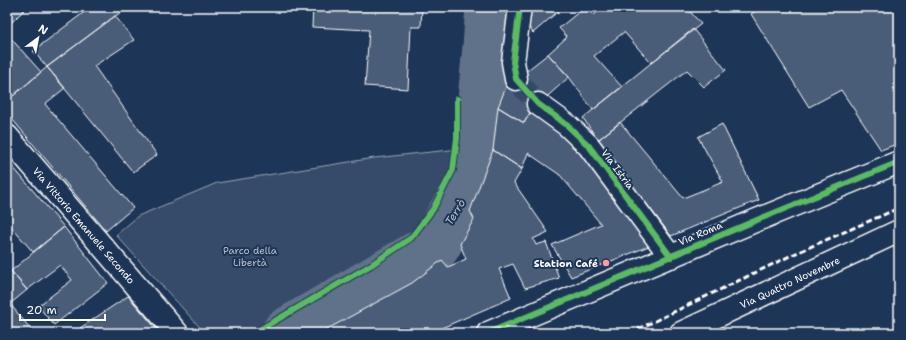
<svg xmlns="http://www.w3.org/2000/svg" width="906" height="340" font-family="'Shantell Sans',sans-serif">
<style>
.green{fill:#364b69;stroke:#9aa5b4}
.lines{fill:none;stroke-linecap:round;stroke-linejoin:round}
.river{stroke:#617289;stroke-width:51}
.building{fill:#4a5d79;stroke:#fff}
.minor-tunnel{stroke:#344968;stroke-width:22;stroke-dasharray:22 11;stroke-linecap:butt}
.minor-casing{stroke:#fff;stroke-width:25}
.tertiary-casing{stroke:#fff;stroke-width:25}
.minor{stroke:#1d3557;stroke-width:22}
.tertiary{stroke:#1d3557;stroke-width:22}
.rail{stroke:#fff;stroke-width:3;stroke-dasharray:6 3;stroke-linecap:butt}
.cycleway-casing{stroke:#1d3557;stroke-width:8}
.cycleway{stroke:#5cba63;stroke-width:6}
.poi-dot{fill:#ff9aa2;stroke:#1d3557;stroke-width:1.5}
.labels{text-anchor:middle;stroke-width:4;stroke-linejoin:round;paint-order:stroke}
.street-label{font-size:10px;fill:#fff;stroke:#1d3557}
.park-label{font-size:10px;fill:#b9c0ca;stroke:#1d3557}
.poi-label{font-size:10px;font-weight:bold;fill:#fff;stroke:#1d3557;text-anchor:end}
.water-label{font-size:11px;font-style:italic;fill:#b8c0ca;stroke:#1d3557}
</style>
<rect width="100%" height="100%" fill="#1d3557"/>
<filter id="ink" filterUnits="userSpaceOnUse"><feTurbulence type="fractalNoise" baseFrequency=".025" numOctaves="2"/><feDisplacementMap in="SourceGraphic" scale="8" xChannelSelector="R" yChannelSelector="G"/><feConvolveMatrix kernelMatrix="1 2 1 2 8 2 1 2 1" color-interpolation-filters="sRGB"/></filter>
<g filter="url(#ink)">
<path class="green" d="M 469,148 L 465,167 L 457,187 L 441,217 L 430,233 L 417,248 L 395,264 L 313,308 L 272,333 L 205,333 L 116,235 L 138,216 L 217,183 L 374,158 Z"/>
<g class="lines">
<path class="river" d="M 287,333 L 434,247 L 476,175 L 488,47 L 491,7"/>
</g>
<path class="building" d="M 7,7 L 27,7 L 7,27 Z
M 91,7 L 131,7 L 115,16 L 47,67 L 33,51 Z
M 313,7 L 422,7 L 421,27 L 411,27 L 408,89 L 365,86 L 369,30 L 312,27 Z
M 528,7 L 563,7 L 533,33 L 526,22 Z
M 585,7 L 586,7 L 594,15 L 603,7 L 686,7 L 701,24 L 651,63 L 624,32 L 594,56 L 622,87 L 593,110 L 569,77 L 548,54 L 567,37 L 559,28 Z
M 762,7 L 899,7 L 899,143 L 881,150 L 841,90 L 809,107 L 751,14 Z
M 115,16 L 134,40 L 94,66 L 157,155 L 133,172 L 47,67 Z
M 693,29 L 726,70 L 704,87 L 687,70 L 598,140 L 583,118 Z
M 7,34 L 41,72 L 7,101 Z
M 548,54 L 569,77 L 531,111 L 524,123 L 498,107 L 506,87 Z
M 47,67 L 65,88 L 45,104 L 133,208 L 106,231 L 7,113 L 7,101 Z
M 498,107 L 524,123 L 531,111 L 583,150 L 654,244 L 571,277 L 552,245 L 601,224 L 560,175 L 528,153 L 522,169 L 493,150 Z
M 620,122 L 683,198 L 723,182 L 698,137 L 722,124 L 759,200 L 671,236 L 598,140 Z
M 493,150 L 522,169 L 514,183 L 548,232 L 533,239 L 536,245 L 546,242 L 559,278 L 525,288 L 513,264 L 499,269 L 511,298 L 430,333 L 320,333 L 412,283 L 442,260 L 448,267 L 466,259 L 460,244 L 474,219 L 470,211 Z
M 7,160 L 64,227 L 33,252 L 7,222 Z
M 64,227 L 108,283 L 54,325 L 38,306 L 72,280 L 60,265 L 27,290 L 11,271 Z
M 11,271 L 27,290 L 10,304 L 34,333 L 7,333 L 7,274 Z
M 128,296 L 160,333 L 83,333 L 80,328 Z"/>
<g class="lines">
<path class="minor-tunnel" d="M 516,79 L 538,104"/>
<defs>
<g id="minor">
<path d="M 516,79 L 513,62 L 520,7"/>
<path d="M 538,104 L 567,125 L 589,146 L 671,257"/>
<path id="s1" d="M 7,136 L 177,333"/>
<path id="s2" d="M 681,333 L 899,231"/>
</g>
<path id="tertiary" d="M 488,333 L 757,220 L 899,162"/>
</defs>
<use href="#minor" class="minor-casing"/>
<use href="#tertiary" class="tertiary-casing"/>
<use href="#minor" class="minor"/>
<use href="#tertiary" class="tertiary"/>
<path class="rail" d="M 630,333 L 794,254 L 899,208"/>
<defs>
<path id="cycleway" d="M 520,7 L 513,62 L 516,79 L 538,104 L 567,125 L 589,146 L 671,257
M 254,333 L 371,265 L 411,238 L 433,209 L 453,170 L 457,138 L 457,99
M 488,333 L 757,220 L 899,162"/>
</defs>
<use href="#cycleway" class="cycleway-casing"/>
<use href="#cycleway" class="cycleway"/>
</g>
</g>
<circle class="poi-dot" cx="606" cy="263" r="4"/>
<g class="labels">
<g class="street-label">
<text transform="translate(618 169) rotate(53)" y="4">Via Istria</text>
<text dy="4" stroke="none"><textPath href="#s1" startOffset="118">Via Vittorio Emanuele Secondo</textPath></text>
<text transform="translate(700 233) rotate(-23)" y="4">Via Roma</text>
<text dy="4" stroke="none"><textPath href="#s2" startOffset="120">Via Quattro Novembre</textPath></text>
</g>
<g class="park-label">
<text x="250" y="254">Parco della<tspan x="250" dy="12">Libertà</tspan></text>
</g>
<g class="poi-label">
<text x="598" y="267">Station Café</text>
</g>
<g class="water-label">
<text transform="translate(455 212) rotate(-59)" y="4">Terrò</text>
</g>
</g>
<rect width="906" height="340" fill="none" stroke="#1d3557" stroke-width="24"/>
<rect x="12" y="12" width="882" height="316" fill="none" stroke="#fff" stroke-width="1.5" filter="url(#ink)"/>
<g transform="translate(38 38) rotate(32)" stroke="#1d3557" stroke-width="3" paint-order="stroke">
<path d="M0-3L7 15L0 10L-7 15Z" fill="#ffffff"/>
<text y="-6" font-size="11" font-weight="bold" text-anchor="middle" fill="#ffffff">N</text>
</g>
<path d="M20 314v6h85v-6" fill="none" stroke="#ffffff" stroke-width="2"/>
<text x="26" y="314" font-size="12" fill="#ffffff" stroke="#1d3557" stroke-width="3" paint-order="stroke">20 m</text>
</svg>
